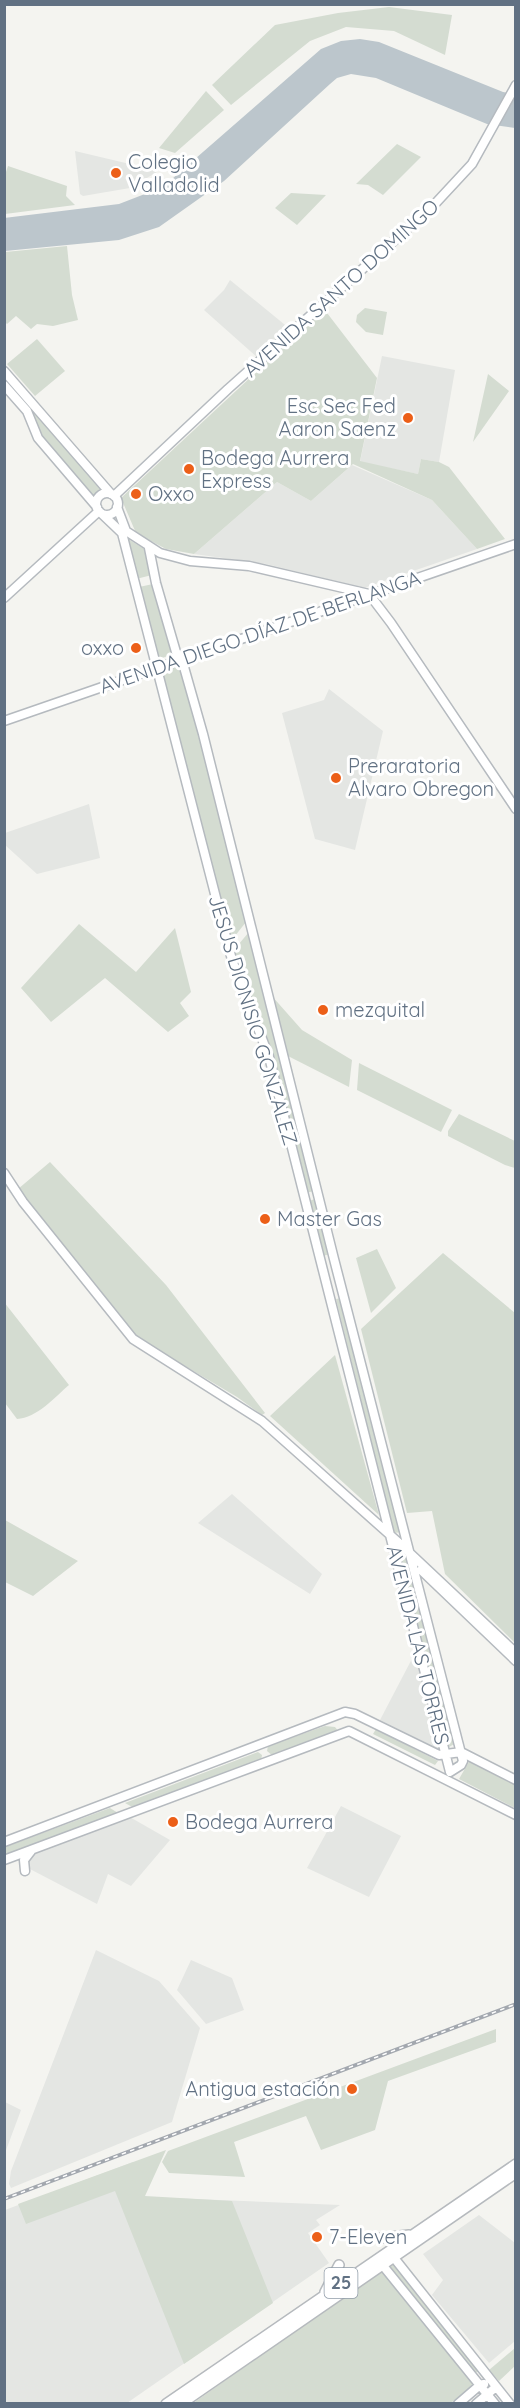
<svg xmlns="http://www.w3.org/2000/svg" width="520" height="2408" font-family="Quicksand,sans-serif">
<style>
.built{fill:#e4e6e3}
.green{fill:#d4dcd1}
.water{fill:#bcc6cc}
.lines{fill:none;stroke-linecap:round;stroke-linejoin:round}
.secondary-casing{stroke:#b5babf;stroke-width:11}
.primary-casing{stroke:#b6babe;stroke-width:12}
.secondary{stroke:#fff;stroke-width:8}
.primary{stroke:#fff;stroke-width:9}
.rail-casing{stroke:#a3a8af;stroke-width:4}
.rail{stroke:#fff;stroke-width:1.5;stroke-dasharray:4.5;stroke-linecap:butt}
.poi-dot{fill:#ec5f18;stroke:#fff;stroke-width:2}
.labels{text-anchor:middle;stroke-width:6;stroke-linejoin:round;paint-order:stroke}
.shield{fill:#fff;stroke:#909ca8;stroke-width:1.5}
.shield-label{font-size:18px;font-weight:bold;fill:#617183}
.poi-label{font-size:20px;fill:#617183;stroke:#fff;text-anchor:start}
.street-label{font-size:20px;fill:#617183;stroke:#fff}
</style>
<rect width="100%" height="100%" fill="#f4f4f0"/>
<path class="built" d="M 75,151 L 155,170 L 157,172 L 130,188 L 83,196 L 80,194 Z
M 230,280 L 290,329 L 258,358 L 204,310 L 224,290 Z
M 382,356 L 455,370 L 439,462 L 421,459 L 418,474 L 360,462 Z
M 352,465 L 432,500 L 477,549 L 364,588 L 266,564 L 194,554 L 277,482 L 311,501 Z
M 329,689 L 383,731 L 355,850 L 315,839 L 282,713 L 324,700 Z
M 89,804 L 100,858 L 37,874 L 5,845 L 5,833 Z
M 232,1494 L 322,1574 L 310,1594 L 198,1523 Z
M 415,1653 L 442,1751 L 380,1720 Z
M 341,1806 L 401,1836 L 369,1897 L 307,1868 Z
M 128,1816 L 170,1840 L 131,1886 L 108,1874 L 97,1904 L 28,1868 L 29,1854 Z
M 96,1950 L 159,1981 L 200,2028 L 172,2122 L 11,2188 L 9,2184 L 11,2171 Z
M 191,1960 L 232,1978 L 244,2010 L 206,2024 L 177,1990 Z
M 5,2102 L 21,2110 L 5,2153 Z
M 133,2162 L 145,2197 L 340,2205 L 316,2220 L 320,2225 L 308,2233 L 329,2263 L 127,2403 L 5,2404 L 5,2210 Z
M 479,2215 L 515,2243 L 515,2341 L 489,2363 L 432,2295 L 443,2280 L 423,2254 Z"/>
<path class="green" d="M 389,7 L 452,15 L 445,55 L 394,31 L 346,27 L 310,41 L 231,105 L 212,85 L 275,25 L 338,13 Z
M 206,91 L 224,110 L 175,153 L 159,148 Z
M 397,144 L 421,157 L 383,195 L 368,185 L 356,184 Z
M 8,166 L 67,186 L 66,196 L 75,205 L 5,214 L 5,175 Z
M 291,193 L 326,195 L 297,225 L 275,208 Z
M 67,246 L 72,295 L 78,320 L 53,326 L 37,324 L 31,329 L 16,316 L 7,324 L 4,321 L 5,252 Z
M 365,308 L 387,312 L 383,335 L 366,332 L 356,322 L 357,315 Z
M 324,309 L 377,378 L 360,461 L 418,474 L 421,459 L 439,462 L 449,467 L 505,539 L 477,549 L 432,500 L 353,464 L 311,501 L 277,482 L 194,554 L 166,549 L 136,533 L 121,498 Z
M 37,339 L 65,371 L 35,396 L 7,364 Z
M 488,374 L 509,391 L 473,442 Z
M 34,408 L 104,490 L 95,499 L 34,427 L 31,410 Z
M 128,539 L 146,550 L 152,575 L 136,579 Z
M 153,584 L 173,654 L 157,660 L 139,587 Z
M 180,664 L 246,922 L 231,941 L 160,671 Z
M 79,924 L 136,972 L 175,928 L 191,992 L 180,1003 L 189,1016 L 168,1032 L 105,978 L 51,1022 L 21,988 Z
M 249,932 L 298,1131 L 290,1133 L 263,1027 L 233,951 Z
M 271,995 L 302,1030 L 352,1060 L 349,1087 L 286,1055 Z
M 359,1063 L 452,1110 L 441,1132 L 357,1090 Z
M 459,1114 L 515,1141 L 515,1168 L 505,1165 L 448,1136 L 448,1131 Z
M 299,1134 L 313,1191 L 307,1193 L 292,1136 Z
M 50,1162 L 166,1285 L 265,1413 L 262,1415 L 237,1397 L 138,1338 L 18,1189 Z
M 315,1199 L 330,1254 L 323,1256 L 309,1201 Z
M 377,1249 L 396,1288 L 371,1313 L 356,1258 Z
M 443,1253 L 515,1313 L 515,1643 L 445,1574 L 432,1511 L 407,1513 L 361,1329 Z
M 342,1298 L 402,1532 L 394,1533 L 336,1299 Z
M 4,1302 L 69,1385 C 55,1397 37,1418 17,1419 L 5,1403 Z
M 335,1355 L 379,1515 L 270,1416 Z
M 4,1520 L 5,1520 L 78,1561 L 33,1596 L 5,1582 Z
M 405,1549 L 456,1743 L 449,1747 L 398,1550 Z
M 325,1726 L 335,1727 L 339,1732 L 273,1756 L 267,1751 L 268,1746 Z
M 376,1729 L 438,1761 L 435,1765 L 373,1734 Z
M 258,1752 L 262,1755 L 261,1761 L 136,1809 L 125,1803 Z
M 470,1760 L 515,1784 L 515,1808 L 459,1779 Z
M 110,1808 L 118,1813 L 5,1858 L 5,1847 Z
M 496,2029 L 496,2042 L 388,2081 L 375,2130 L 321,2150 L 306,2116 L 234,2142 L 245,2177 L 169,2173 L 162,2162 L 168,2151 Z
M 166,2150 L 145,2196 L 232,2201 L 273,2303 L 184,2364 L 115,2191 L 26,2224 L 18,2204 Z
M 394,2264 L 481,2370 L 475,2373 L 390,2267 Z
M 381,2270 L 473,2385 L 451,2403 L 192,2404 Z
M 515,2348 L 515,2366 L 499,2381 L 489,2370 Z"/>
<path class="water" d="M 360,39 L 379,42 L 503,92 L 515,94 L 515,128 L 487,124 L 376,78 L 351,74 L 337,78 L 330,84 L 224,181 L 159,227 L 119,240 L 5,251 L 4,218 L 119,204 L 150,192 L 172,179 L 321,49 L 341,41 Z"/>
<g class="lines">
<defs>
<path id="secondary" d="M 4,371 L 111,494
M 4,385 L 27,411 L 38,438 L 97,507
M96 504a11 11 0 1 1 22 0a11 11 0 1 1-22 0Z
M 114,496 L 228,389 L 433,206 L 472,164 L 516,85
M 117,507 L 126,531 L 160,553 L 190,561 L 249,566 L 369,594 L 391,623 L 516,809
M 101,513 L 122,533 L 232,960 L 269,1057 L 450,1772 L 461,1765 L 463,1761 L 334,1259 L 203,734 L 182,660 L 176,652 L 156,583 L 149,548
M 4,598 L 99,511
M 4,721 L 516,544
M 4,1173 L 23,1202 L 133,1339 L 262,1421 L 398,1542 L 516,1653
M 421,1570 L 516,1661
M 461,1752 L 516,1780
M 4,1842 L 345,1712 L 355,1714 L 439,1755 L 461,1752
M 4,1860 L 349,1731 L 516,1815
M 25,1871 L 24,1860 L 31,1851
M 391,2254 L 510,2404
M 380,2262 L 495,2404
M 458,2404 L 480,2385 L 484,2384
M 476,2404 L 496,2387"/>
<path id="primary" d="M 381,2238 L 409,2235
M 325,2292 L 339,2265
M 166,2404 L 516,2164
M 181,2404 L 516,2173"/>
</defs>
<use href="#secondary" class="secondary-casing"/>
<use href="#primary" class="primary-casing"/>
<use href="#secondary" class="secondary"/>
<use href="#primary" class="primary"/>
<defs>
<path id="rail" d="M 4,2199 L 516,2004"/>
</defs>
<use href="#rail" class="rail-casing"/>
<use href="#rail" class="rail"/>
</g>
<g class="poi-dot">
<circle cx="116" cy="173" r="6"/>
<circle cx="408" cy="418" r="6"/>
<circle cx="189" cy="469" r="6"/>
<circle cx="136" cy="494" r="6"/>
<circle cx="136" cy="648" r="6"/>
<circle cx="336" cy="778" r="6"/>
<circle cx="323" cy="1010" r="6"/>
<circle cx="265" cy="1219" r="6"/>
<circle cx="173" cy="1822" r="6"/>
<circle cx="352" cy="2089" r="6"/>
<circle cx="317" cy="2237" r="6"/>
</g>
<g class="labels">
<rect class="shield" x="324.5" y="2268" width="33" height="30" rx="4.5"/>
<g class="shield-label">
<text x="341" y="2289">25</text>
</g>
<g class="poi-label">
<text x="128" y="169">Colegio<tspan x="128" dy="23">Valladolid</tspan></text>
<text x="396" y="413" text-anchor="end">Esc Sec Fed<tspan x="396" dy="23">Aaron Saenz</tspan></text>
<text x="201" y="465">Bodega Aurrera<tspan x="201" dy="23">Express</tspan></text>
<text x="148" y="501">Oxxo</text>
<text x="124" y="655" text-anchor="end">oxxo</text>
<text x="348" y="773">Preraratoria<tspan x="348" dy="23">Alvaro Obregon</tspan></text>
<text x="335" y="1017">mezquital</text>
<text x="277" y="1226">Master Gas</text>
<text x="185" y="1829">Bodega Aurrera</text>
<text x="340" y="2096" text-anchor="end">Antigua estación</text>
<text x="329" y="2244">7-Eleven</text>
</g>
<g class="street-label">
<text transform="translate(341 288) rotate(-42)" y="7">AVENIDA SANTO DOMINGO</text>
<text transform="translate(260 632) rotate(-19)" y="7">AVENIDA DIEGO DÍAZ DE BERLANGA</text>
<text transform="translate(253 1020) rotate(73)" y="7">JESUS DIONISIO GONZALEZ</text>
<text transform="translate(418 1645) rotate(76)" y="7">AVENIDA LAS TORRES</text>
</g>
</g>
<rect width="520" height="2408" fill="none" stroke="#617183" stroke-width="12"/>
</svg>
